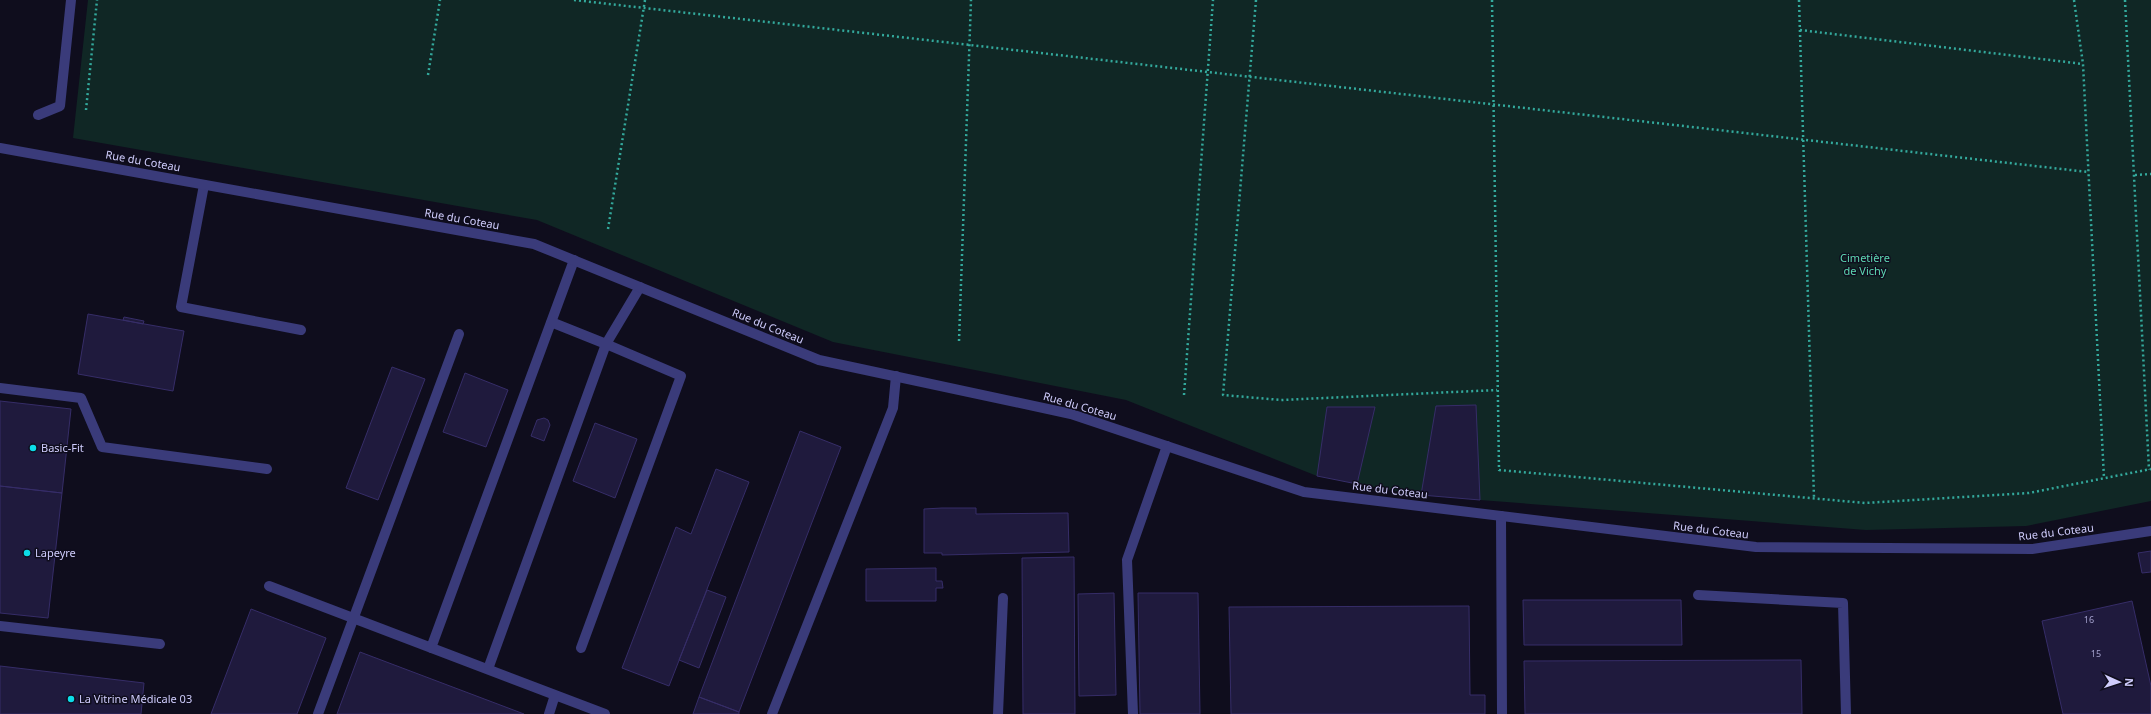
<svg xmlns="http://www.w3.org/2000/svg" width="2151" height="714" font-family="'Noto Sans',sans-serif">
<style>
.green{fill:#102725}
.building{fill:#1f1a3d;stroke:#362d68}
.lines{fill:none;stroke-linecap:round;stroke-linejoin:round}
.path{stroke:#33a99c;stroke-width:2.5;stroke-dasharray:2 3;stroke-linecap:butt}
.lane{stroke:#3a3b7a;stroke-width:10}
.street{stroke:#3a3b7a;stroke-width:10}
.poi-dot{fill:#0cdde9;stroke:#0f0d1d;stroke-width:1.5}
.labels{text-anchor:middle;stroke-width:3;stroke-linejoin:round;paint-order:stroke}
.number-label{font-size:9px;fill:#a3a0cc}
.street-label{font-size:11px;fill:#cfccfc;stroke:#0f0d1d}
.park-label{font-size:11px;fill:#5dd8b3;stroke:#0f0d1d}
.poi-label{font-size:11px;fill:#cfccfc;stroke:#0f0d1d;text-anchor:start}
</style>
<rect width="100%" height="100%" fill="#0f0d1d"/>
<path class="green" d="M 88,0 L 2151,0 L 2151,501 L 2026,526 L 1866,530 L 1480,500 L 1421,495 L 1357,484 L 1317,476 L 1126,400 L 833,342 L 537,220 L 73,138 Z"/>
<path class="building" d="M 88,314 L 184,331 L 173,391 L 78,374 Z
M 124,317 L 144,321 L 143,324 L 123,320 Z
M 392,367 L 425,379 L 378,500 L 346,488 Z
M 465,373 L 508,390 L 486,447 L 443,432 Z
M 0,401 L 71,409 L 62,493 L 0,486 Z
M 1476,405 L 1480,500 L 1421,495 L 1436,406 Z
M 1327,407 L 1375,407 L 1357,484 L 1317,476 Z
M 544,418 L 548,420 L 550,425 L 544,441 L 531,436 L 537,420 Z
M 595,423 L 637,439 L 615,498 L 573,481 Z
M 800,431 L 841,447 L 739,712 L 699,697 Z
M 716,469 L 749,482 L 669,686 L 622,668 L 676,527 L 691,534 Z
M 0,486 L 62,493 L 48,618 L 0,613 Z
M 942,508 L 976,508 L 976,514 L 1068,513 L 1069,552 L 942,555 L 942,553 L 924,553 L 924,509 Z
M 2151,551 L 2151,572 L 2142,573 L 2138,553 Z
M 1074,557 L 1075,714 L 1023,714 L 1022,558 Z
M 936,568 L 936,581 L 942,581 L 943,588 L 936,588 L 936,601 L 866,601 L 866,569 Z
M 707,590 L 726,597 L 699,668 L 679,660 Z
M 1114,593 L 1116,695 L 1079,696 L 1078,594 Z
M 1138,593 L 1198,593 L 1200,714 L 1140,714 Z
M 1523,600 L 1681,600 L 1682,645 L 1524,645 Z
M 2132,601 L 2151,686 L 2151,714 L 2063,714 L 2042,621 Z
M 1469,606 L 1470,695 L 1485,695 L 1485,714 L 1231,714 L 1229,607 Z
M 251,609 L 326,638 L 297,714 L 211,714 Z
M 360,652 L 524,714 L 337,714 Z
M 1801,660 L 1802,714 L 1525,714 L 1524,661 Z
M 0,666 L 144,683 L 141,714 L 0,714 Z
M 699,697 L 739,712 L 739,714 L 693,714 Z"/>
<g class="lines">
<path class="path" d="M 574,0 L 2088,172
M 1256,0 L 1223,395 L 1281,400 L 1497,390
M 1492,0 L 1499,470 L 1865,503 L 2029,493 L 2151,469
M 1799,0 L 1814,498
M 2074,0 L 2083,64 L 2104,478
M 2125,0 L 2149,470
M 1800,30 L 2083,64
M 428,75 L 440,0
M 86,110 L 97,0
M 2135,175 L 2151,174
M 608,229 L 645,0
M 959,341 L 971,0
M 1184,395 L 1213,0"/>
<path class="lane" d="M 38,115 L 60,106 L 71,0
M 204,185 L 181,307 L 301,330
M 551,322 L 606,344 L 640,287
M 0,388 L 81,398 L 102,447 L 267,469
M 1501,516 L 1502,714
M 269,586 L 605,714
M 1698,595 L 1843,603 L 1846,714
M 0,626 L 160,644
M 431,648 L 574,260
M 488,669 L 606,344 L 681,376 L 581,648
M 318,714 L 459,334
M 549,714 L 555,695
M 772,714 L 893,408 L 896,376
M 998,714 L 1003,598
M 1133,714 L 1127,560 L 1167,446"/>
<path class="street" d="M 0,148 L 534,244 L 819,360 L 1071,414 L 1304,492 L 1756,547 L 2032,549 L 2151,531"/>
</g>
<g class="poi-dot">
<circle cx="33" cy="448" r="4"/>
<circle cx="27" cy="553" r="4"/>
<circle cx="71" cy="699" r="4"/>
</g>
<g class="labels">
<g class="number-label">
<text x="2089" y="623">16</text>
<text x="2096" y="657">15</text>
</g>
<g class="street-label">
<text transform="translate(143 161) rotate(10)" y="4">Rue du Coteau</text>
<text transform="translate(462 219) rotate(10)" y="4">Rue du Coteau</text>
<text transform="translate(768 326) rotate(22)" y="4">Rue du Coteau</text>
<text transform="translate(1080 406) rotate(16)" y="4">Rue du Coteau</text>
<text transform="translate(1390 490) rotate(7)" y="4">Rue du Coteau</text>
<text transform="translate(1711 530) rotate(7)" y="4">Rue du Coteau</text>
<text transform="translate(2056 532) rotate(-7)" y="4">Rue du Coteau</text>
</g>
<g class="park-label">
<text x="1865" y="262">Cimetière<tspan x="1865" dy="13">de Vichy</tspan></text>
</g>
<g class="poi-label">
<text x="41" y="452">Basic-Fit</text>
<text x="35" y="557">Lapeyre</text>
<text x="79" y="703">La Vitrine Médicale 03</text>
</g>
</g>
<g transform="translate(2119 682) rotate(93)" stroke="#0f0d1d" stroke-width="3" paint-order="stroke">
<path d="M0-3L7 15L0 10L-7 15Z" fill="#cfccfc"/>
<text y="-6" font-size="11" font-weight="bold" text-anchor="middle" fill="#cfccfc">N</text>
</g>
</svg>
